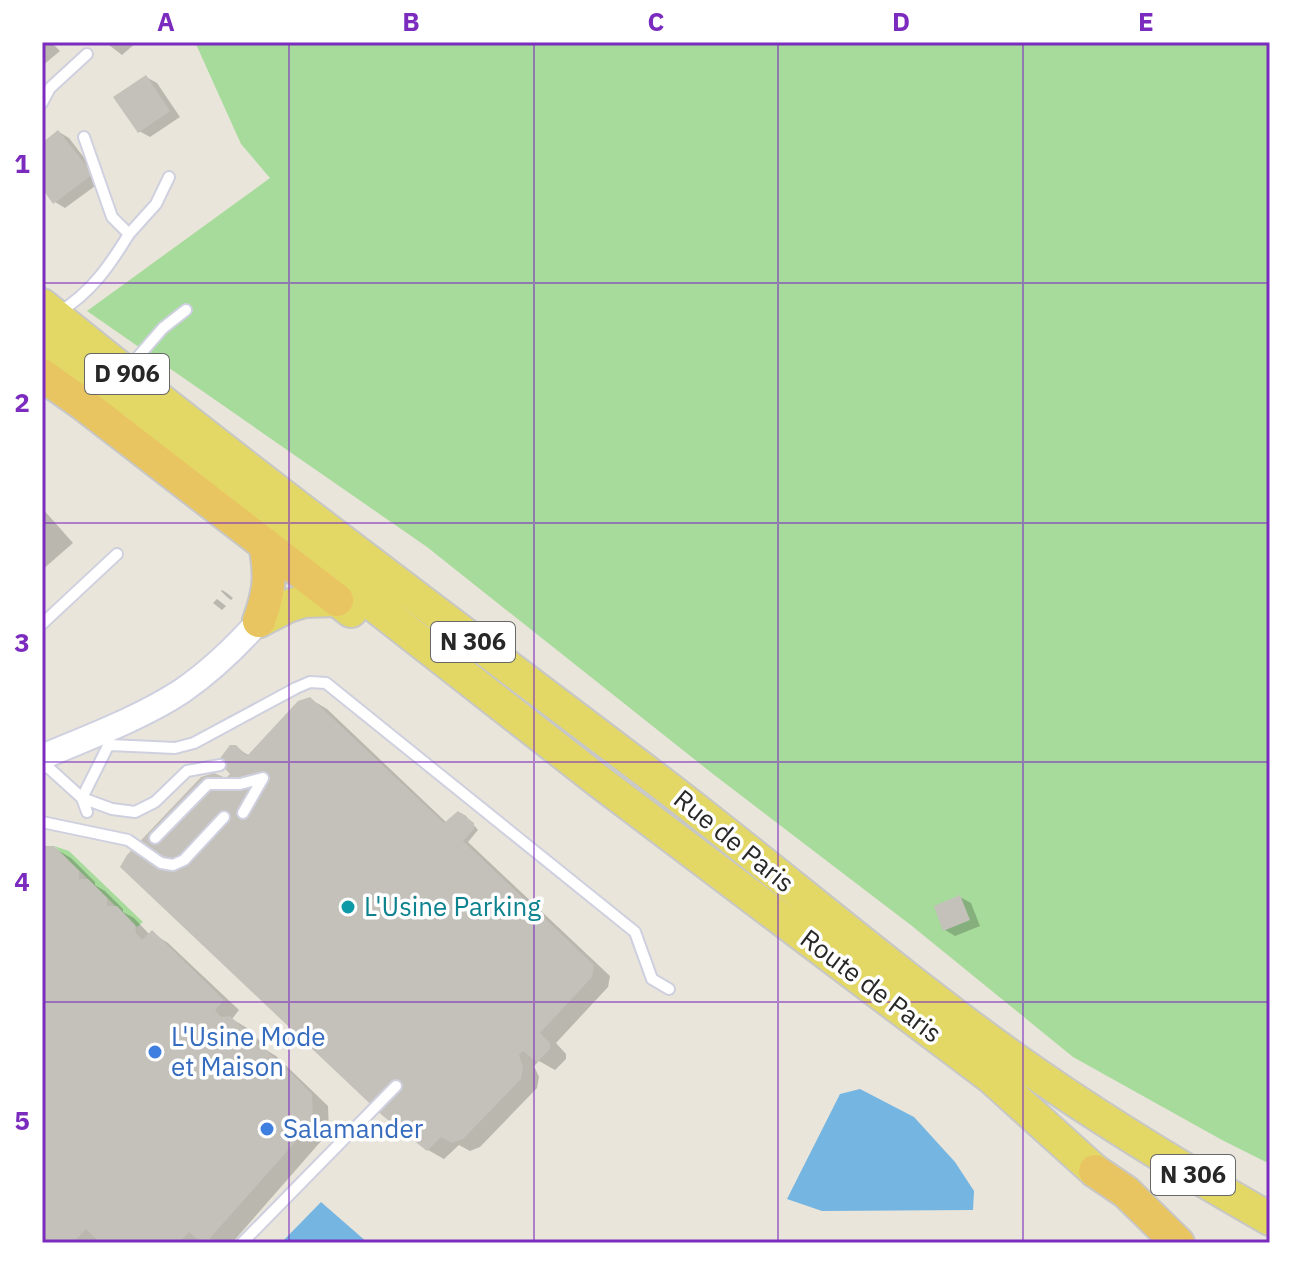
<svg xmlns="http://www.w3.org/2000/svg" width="1312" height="1285" font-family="'IBM Plex Sans',sans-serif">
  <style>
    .green { fill: #a7db9b }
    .water { fill: #75b5e2 }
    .shadow { fill: #0003 }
    .building { fill: #c4c1ba }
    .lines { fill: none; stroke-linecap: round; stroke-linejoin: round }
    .service-casing { stroke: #cfd0df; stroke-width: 14 }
    .tertiary-casing { stroke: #cfd0df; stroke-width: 28 }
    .primary-casing { stroke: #c7c7c7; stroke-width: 36 }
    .trunk-casing { stroke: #c7c7c7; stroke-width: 36 }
    .service { stroke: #fff; stroke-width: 10 }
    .tertiary { stroke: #fff; stroke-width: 24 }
    .primary { stroke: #e3d865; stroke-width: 32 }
    .trunk { stroke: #e9c562; stroke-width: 32 }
    .grid { fill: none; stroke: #7b2cbf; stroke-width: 2; stroke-opacity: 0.55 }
    .culture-dot { fill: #0f9aa8; stroke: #fff; stroke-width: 3 }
    .shop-dot { fill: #3f7fe0; stroke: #fff; stroke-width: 3 }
    .labels { text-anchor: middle; stroke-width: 7; stroke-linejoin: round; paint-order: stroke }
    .shield { fill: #fff; stroke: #686868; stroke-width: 2 }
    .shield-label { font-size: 24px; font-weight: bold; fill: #272727 }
    .street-label { font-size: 26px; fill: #272727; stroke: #fff }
    .culture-label { font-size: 26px; fill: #0d838f; stroke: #fff; text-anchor: start }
    .shop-label { font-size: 26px; fill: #366cbe; stroke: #fff; text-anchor: start }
    .neatline { fill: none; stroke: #7b2cbf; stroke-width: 3 }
    .grid-label { font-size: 26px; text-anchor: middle; font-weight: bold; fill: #7b2cbf }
  </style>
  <rect width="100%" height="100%" fill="#e9e5da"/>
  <path class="green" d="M 195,42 L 1270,42 L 1270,1164 L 1222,1140 L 1073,1057 L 912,926 L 713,774 L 427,547 L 87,311 L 270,178 L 241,144 Z
    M 54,846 L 69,851 L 143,922 L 137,927 Z"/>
  <path class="water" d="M 860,1089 L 914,1117 L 955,1162 L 974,1191 L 973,1210 L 822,1211 L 787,1199 L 840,1094 Z
    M 321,1202 L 368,1243 L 281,1243 Z"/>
  <path class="shadow" d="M 42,42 L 51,42 L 60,51 L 42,66 Z
    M 105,42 L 137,42 L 122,55 Z
    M 146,77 L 157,83 L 180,117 L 150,137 L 139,131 Z
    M 59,132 L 69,138 L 102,181 L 65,208 L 55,202 L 42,185 L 42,146 Z
    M 42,508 L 73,543 L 42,570 Z
    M 222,590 L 227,593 L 233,598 L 231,600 L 227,597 L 221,591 Z
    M 217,599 L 226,606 L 222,610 L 213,603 Z
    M 310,699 L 327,709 L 447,823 L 461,813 L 466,816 L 478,830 L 468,842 L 610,976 L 608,987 L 556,1043 L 566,1054 L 566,1059 L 555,1070 L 539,1061 L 534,1066 L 539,1077 L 537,1088 L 480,1147 L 470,1151 L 459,1145 L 444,1159 L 428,1150 L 226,781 L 232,774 L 235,747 L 250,756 Z
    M 42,848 L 54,848 L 71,858 L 95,882 L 95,885 L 105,891 L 123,909 L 123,912 L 134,918 L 150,935 L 152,933 L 168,943 L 239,1010 L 232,1019 L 247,1028 L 265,1046 L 266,1050 L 276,1056 L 328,1106 L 329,1132 L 232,1243 L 103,1243 L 100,1241 L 98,1243 L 42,1243 Z
    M 960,897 L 971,903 L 980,926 L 955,936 L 945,930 Z"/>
  <path class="building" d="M 146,75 L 170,111 L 138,133 L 113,97 Z
    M 58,130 L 93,174 L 53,204 L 42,188 L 42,143 Z
    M 310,697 L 444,823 L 458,811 L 474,823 L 474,829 L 463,841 L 594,965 L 592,977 L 540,1033 L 550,1043 L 550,1049 L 537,1062 L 523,1051 L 519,1055 L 523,1067 L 521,1079 L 463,1139 L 452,1143 L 441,1137 L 427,1151 L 383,1116 L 120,867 L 127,855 L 201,777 L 214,773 L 226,778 L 230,774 L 218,761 L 230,745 L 236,745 L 247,756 L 298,701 Z
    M 42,846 L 54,846 L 79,871 L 79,879 L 88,879 L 107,898 L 107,906 L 117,906 L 135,925 L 136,933 L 142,940 L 152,930 L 224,1000 L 215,1010 L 221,1017 L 230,1016 L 249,1034 L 250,1043 L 259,1044 L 278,1061 L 279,1071 L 288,1070 L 312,1094 L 313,1122 L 210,1238 L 211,1239 L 208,1243 L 194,1243 L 197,1239 L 189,1232 L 179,1243 L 100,1243 L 86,1229 L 73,1243 L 42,1243 Z
    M 960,895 L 970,920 L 943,931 L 934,906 Z"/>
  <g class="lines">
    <defs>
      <path id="service" d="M 42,103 L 50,88 L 87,54
        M 129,234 L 156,204 L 169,177
        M 59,312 C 91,293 110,265 129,234 L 112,217 L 84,137
        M 129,367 L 163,328 L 186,310
        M 42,624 L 117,554
        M 110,745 L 175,748 L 194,743 L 296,688 L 310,682 L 326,683 L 635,932 L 652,979 L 669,989
        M 42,765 L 50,769 L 82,798 L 112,809 L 135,812 L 155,802 L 187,771 L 220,765
        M 87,812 L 82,798 L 110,742
        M 243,813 L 263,778
        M 42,822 L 128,840 L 161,863 L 173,865 L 184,860 L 224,817
        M 155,838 L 208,784 L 240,784 L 263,778
        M 242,1243 L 396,1086"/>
      <path id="tertiary" d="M 42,757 C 87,738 141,718 182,691 C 211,671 236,647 259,621"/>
      <path id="primary" d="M 42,305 C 245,471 455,626 664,785 C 780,874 891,970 1009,1055 C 1093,1115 1180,1168 1270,1219
        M 42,340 L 228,491 L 600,782 L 992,1078 L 1095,1171
        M 259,621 L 288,606 L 304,601 L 337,600 L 351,611"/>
      <path id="trunk" d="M 42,375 L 83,404 L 337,600
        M 259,621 C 270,590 271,576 265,544
        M 1095,1171 L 1126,1192 L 1178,1243"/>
    </defs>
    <use href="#service" class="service-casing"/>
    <use href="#tertiary" class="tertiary-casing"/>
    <use href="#primary" class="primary-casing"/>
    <use href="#trunk" class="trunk-casing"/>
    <use href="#service" class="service"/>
    <use href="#tertiary" class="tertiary"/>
    <use href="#primary" class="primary"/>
    <use href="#trunk" class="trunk"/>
  </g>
  <path class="grid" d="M 289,42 L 289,1243M 534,42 L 534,1243M 778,42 L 778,1243M 1023,42 L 1023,1243M 42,283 L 1270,283M 42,523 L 1270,523M 42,762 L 1270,762M 42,1002 L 1270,1002"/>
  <circle class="culture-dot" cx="348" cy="907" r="8"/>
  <g class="shop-dot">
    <circle cx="155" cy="1052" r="8"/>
    <circle cx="267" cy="1129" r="8"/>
  </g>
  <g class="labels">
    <g class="shield">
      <rect x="85" y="354" width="84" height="40" rx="6"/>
      <rect x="431" y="622" width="84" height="40" rx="6"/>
      <rect x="1151" y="1155" width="84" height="40" rx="6"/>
    </g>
    <g class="shield-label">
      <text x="127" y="382">D 906</text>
      <text x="473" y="650">N 306</text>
      <text x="1193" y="1183">N 306</text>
    </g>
    <g class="street-label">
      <text transform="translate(734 841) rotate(39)" y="9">Rue de Paris</text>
      <text transform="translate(871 986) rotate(37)" y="9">Route de Paris</text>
    </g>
    <g class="culture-label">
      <text x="364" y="916">L'Usine Parking</text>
    </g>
    <g class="shop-label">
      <text x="171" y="1046">L'Usine Mode<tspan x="171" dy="30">et Maison</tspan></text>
      <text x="283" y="1138">Salamander</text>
    </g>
  </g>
  <rect width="1312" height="1285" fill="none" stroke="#ffffff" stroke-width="88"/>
  <rect x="44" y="44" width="1224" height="1197" class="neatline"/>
  <g class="grid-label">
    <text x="166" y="31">A</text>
    <text x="411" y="31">B</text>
    <text x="656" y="31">C</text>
    <text x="901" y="31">D</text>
    <text x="1146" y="31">E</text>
    <text x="22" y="173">1</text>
    <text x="22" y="412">2</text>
    <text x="22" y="652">3</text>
    <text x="22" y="891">4</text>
    <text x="22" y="1130">5</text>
  </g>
</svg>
